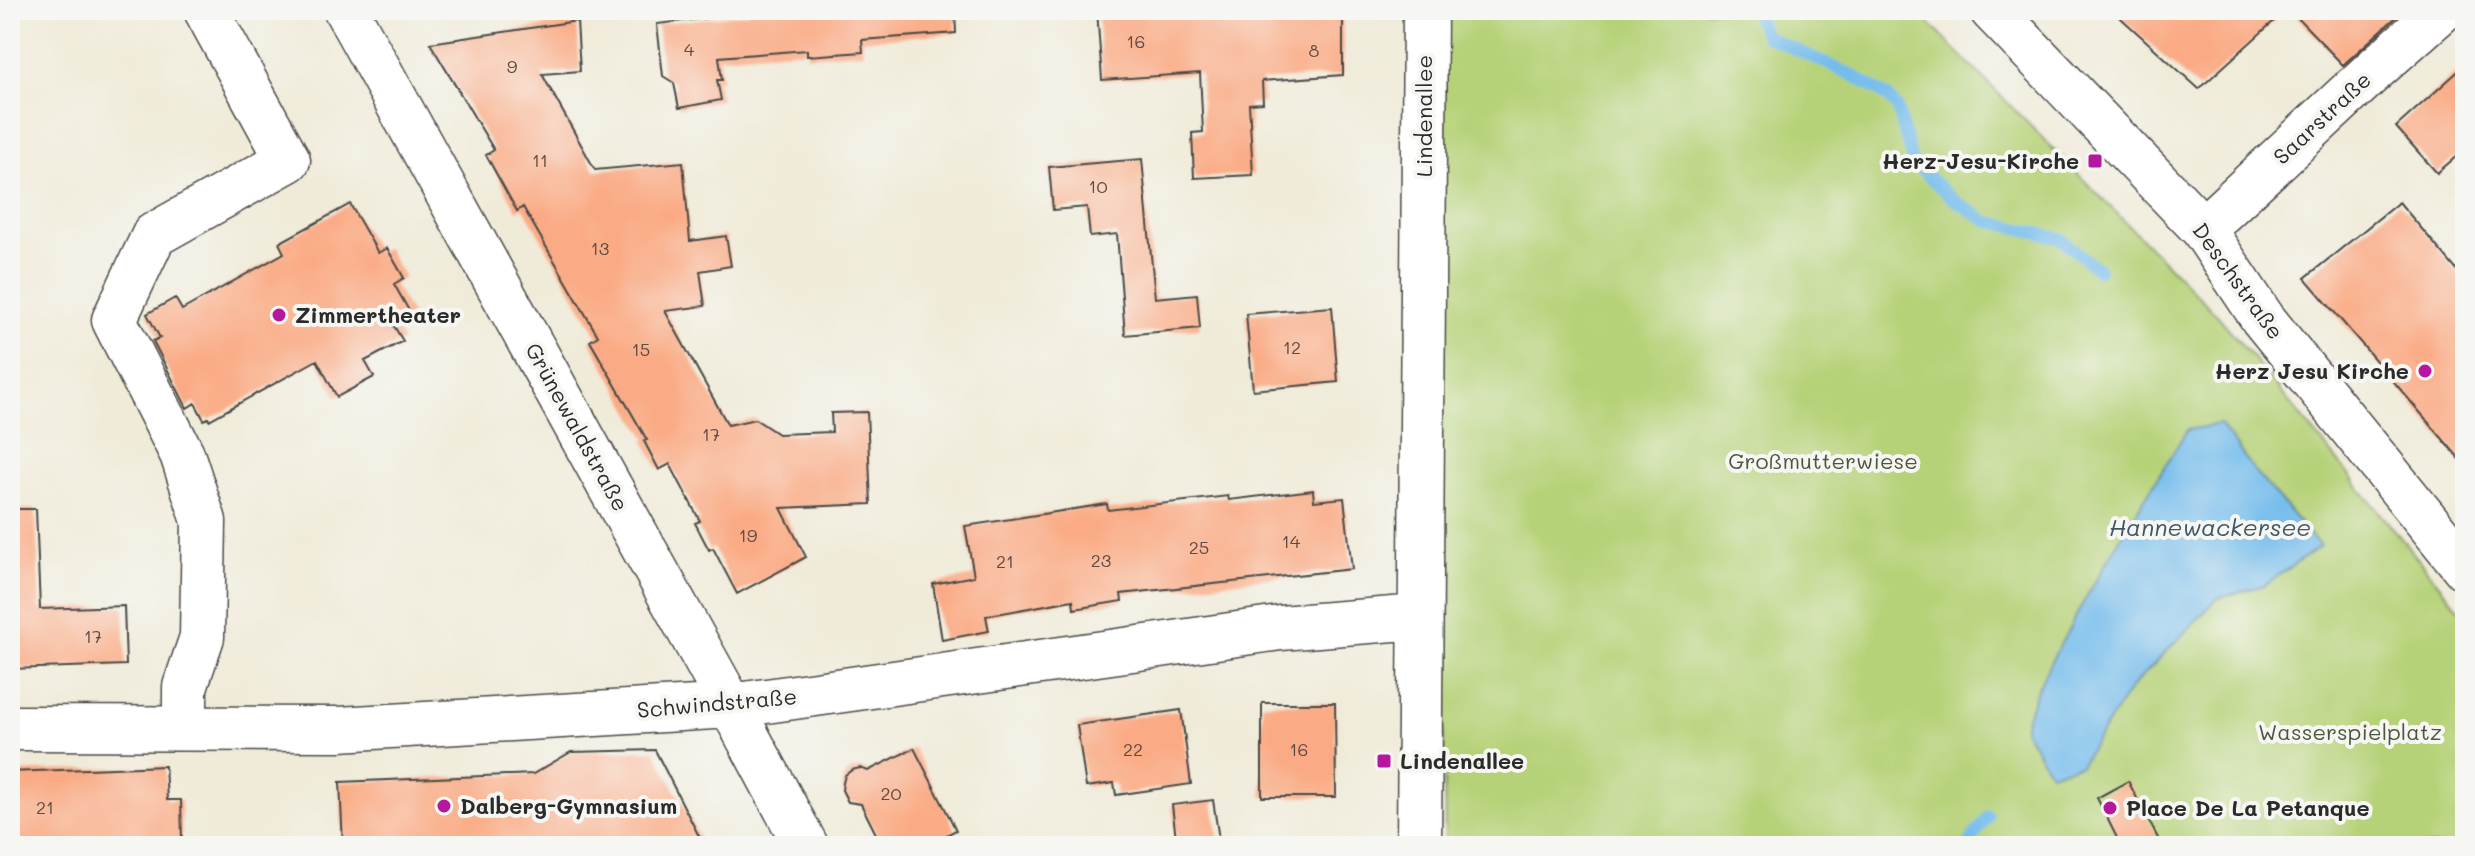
<svg xmlns="http://www.w3.org/2000/svg" width="2475" height="856" font-family="Mali,sans-serif">
  <style>
    .green { fill: #b6d278; stroke: #707e52; stroke-width: 2 }
    .water { fill: #73bcec; stroke: #4f748c; stroke-width: 2 }
    .lines { fill: none; stroke-linecap: round; stroke-linejoin: round }
    .stream { stroke: #73bcec; stroke-width: 12 }
    .building { fill: #faab85 }
    .minor-casing { stroke: #494845; stroke-width: 47 }
    .minor { stroke: #fff; stroke-width: 44 }
    .poi-dot { fill: #b5179e; stroke: #f6f6f2; stroke-width: 3 }
    .labels { text-anchor: middle; stroke-width: 8; stroke-linejoin: round; paint-order: stroke }
    .number-label { font-size: 18px; fill: #5f4b42 }
    .street-label { font-size: 22px; fill: #2b2b2b; stroke: #f6f6f2 }
    .poi-label { font-size: 22px; font-weight: bold; fill: #2b2b2b; stroke: #f6f6f2; text-anchor: start }
    .park-label { font-size: 22px; fill: #4e553e; stroke: #f6f6f2 }
    .water-label { font-size: 24px; font-style: italic; fill: #415665; stroke: #f6f6f2 }
  </style>
  <rect width="100%" height="100%" fill="#f6f6f2"/>
  <filter id="ink" filterUnits="userSpaceOnUse"><feTurbulence type="fractalNoise" baseFrequency=".0125" numOctaves="2"/><feDisplacementMap in="SourceGraphic" scale="16" xChannelSelector="R" yChannelSelector="G"/><feConvolveMatrix kernelMatrix="1 2 1 2 8 2 1 2 1" color-interpolation-filters="sRGB"/></filter>
  <filter id="wash" filterUnits="userSpaceOnUse"><feTurbulence type="fractalNoise" baseFrequency=".006" numOctaves="4" result="noise"/><feDisplacementMap in="SourceGraphic" scale="32" xChannelSelector="R" yChannelSelector="G"/><feGaussianBlur stdDeviation="1.8" result="paint"/><feColorMatrix in="noise" values="0 0 0 0 0 0 0 0 0 0 0 0 0 0 0 0 0 1.4 0 .05"/><feComposite in="paint" operator="in"/></filter>
  <g filter="url(#wash)">
    <rect width="100%" height="100%" fill="#f0ebd9"/>
    <path class="green" d="M 1434,10 L 1916,10 L 2219,317 L 2465,616 L 2465,846 L 1445,846 Z"/>
    <path class="water" d="M 2220,424 L 2256,473 L 2320,546 L 2265,585 L 2218,598 L 2131,688 L 2080,765 L 2050,773 L 2024,729 C 2032,692 2052,660 2070,627 C 2106,559 2147,495 2187,430 Z"/>
    <g class="lines">
      <path class="stream" d="M 1753,10 L 1766,36 L 1852,75 L 1887,96 L 1897,107 L 1912,161 L 1954,200 L 1987,221 L 2060,238 L 2099,270
        M 1967,846 L 1988,816"/>
    </g>
    <g id="blocks">
      <path class="building" d="M 749,10 L 955,10 L 956,33 L 862,40 L 863,52 L 807,56 L 807,50 L 719,57 L 722,80 L 717,80 L 721,100 L 679,108 L 674,83 L 663,76 L 657,24 L 749,13 Z
        M 1097,10 L 1343,10 L 1343,75 L 1262,81 L 1263,103 L 1249,104 L 1253,175 L 1194,178 L 1192,133 L 1203,132 L 1200,73 L 1102,80 Z
        M 2112,10 L 2286,10 L 2199,89 Z
        M 2290,10 L 2404,10 L 2343,65 Z
        M 577,21 L 580,71 L 542,74 L 595,170 L 683,162 L 690,241 L 726,236 L 731,266 L 700,271 L 705,306 L 665,311 L 728,425 L 755,419 L 778,434 L 832,432 L 831,413 L 867,412 L 871,504 L 781,508 L 806,557 L 737,594 L 713,548 L 709,550 L 695,523 L 700,521 L 670,464 L 659,470 L 644,441 L 647,440 L 590,341 L 598,336 L 523,207 L 517,211 L 486,155 L 494,150 L 430,43 Z
        M 2465,65 L 2465,149 L 2437,173 L 2396,127 Z
        M 1142,159 L 1155,298 L 1197,294 L 1200,328 L 1125,335 L 1117,234 L 1090,237 L 1087,207 L 1053,210 L 1049,167 Z
        M 2399,202 L 2465,280 L 2465,465 L 2305,278 Z
        M 350,204 L 378,253 L 387,248 L 404,278 L 394,284 L 412,316 L 394,326 L 403,341 L 365,361 L 374,377 L 337,397 L 317,360 L 209,420 L 208,418 L 204,420 L 195,403 L 187,408 L 153,341 L 160,338 L 147,314 L 175,298 L 182,310 L 284,253 L 279,243 Z
        M 1332,307 L 1338,382 L 1253,390 L 1246,314 Z
        M 1313,490 L 1314,501 L 1344,498 L 1352,569 L 1121,594 L 1122,601 L 1074,609 L 1073,600 L 986,616 L 989,631 L 942,640 L 933,584 L 974,576 L 965,526 L 1107,504 L 1108,510 L 1228,496 L 1229,500 Z
        M 10,509 L 36,509 L 40,609 L 124,606 L 126,665 L 10,669 Z
        M 1262,703 L 1335,703 L 1336,797 L 1262,797 Z
        M 1181,710 L 1191,784 L 1116,795 L 1114,783 L 1086,787 L 1077,725 Z
        M 914,748 L 956,830 L 926,846 L 882,846 L 861,804 L 848,802 L 842,790 L 843,783 L 845,775 L 852,770 L 860,768 L 868,771 Z
        M 655,750 L 704,846 L 343,846 L 340,782 L 533,774 L 571,752 Z
        M 165,766 L 167,800 L 181,800 L 182,840 L 10,846 L 10,772 Z
        M 2128,781 L 2162,846 L 2121,846 L 2097,798 Z
        M 1213,800 L 1220,846 L 1177,846 L 1172,805 Z"/>
    </g>
  </g>
  <g filter="url(#ink)">
    <use href="#blocks" fill-opacity="0" stroke="#494845" stroke-width="2"/>
    <g class="lines">
      <defs>
        <path id="minor" d="M 346,10 L 731,706 L 806,846
          M 1992,10 L 2203,229 L 2263,319 L 2465,568
          M 2203,229 L 2375,69 L 2442,10
          M 10,728 L 339,729 L 731,706 L 1280,628 L 1419,617
          M 185,728 L 185,687 L 202,637 L 204,521 L 182,454 L 114,320 L 154,235 L 288,160 L 206,10
          M 1419,846 L 1425,10"/>
      </defs>
      <use href="#minor" class="minor-casing"/>
      <use href="#minor" class="minor"/>
    </g>
  </g>
  <g class="poi-dot">
    <rect x="2087" y="153" width="16" height="16" rx="4"/>
    <circle cx="279" cy="315" r="8"/>
    <circle cx="2425" cy="371" r="8"/>
    <rect x="1376" y="753" width="16" height="16" rx="4"/>
    <circle cx="444" cy="806" r="8"/>
    <circle cx="2110" cy="808" r="8"/>
  </g>
  <g class="labels">
    <g class="number-label">
      <text x="1136" y="48">16</text>
      <text x="689" y="56">4</text>
      <text x="1314" y="57">8</text>
      <text x="512" y="73">9</text>
      <text x="540" y="167">11</text>
      <text x="1098" y="193">10</text>
      <text x="600" y="255">13</text>
      <text x="1292" y="354">12</text>
      <text x="641" y="356">15</text>
      <text x="711" y="441">17</text>
      <text x="748" y="542">19</text>
      <text x="1291" y="548">14</text>
      <text x="1199" y="554">25</text>
      <text x="1101" y="567">23</text>
      <text x="1005" y="568">21</text>
      <text x="93" y="643">17</text>
      <text x="1133" y="756">22</text>
      <text x="1299" y="756">16</text>
      <text x="891" y="800">20</text>
      <text x="45" y="814">21</text>
    </g>
    <g class="street-label">
      <text transform="translate(1424 116) rotate(-90)" y="8">Lindenallee</text>
      <text transform="translate(2322 118) rotate(-43)" y="8">Saarstraße</text>
      <text transform="translate(2238 281) rotate(54)" y="8">Deschstraße</text>
      <text transform="translate(577 427) rotate(61)" y="8">Grünewaldstraße</text>
      <text transform="translate(717 703) rotate(-5)" y="8">Schwindstraße</text>
    </g>
    <g class="poi-label">
      <text x="2079" y="169" text-anchor="end">Herz-Jesu-Kirche</text>
      <text x="295" y="323">Zimmertheater</text>
      <text x="2409" y="379" text-anchor="end">Herz Jesu Kirche</text>
      <text x="1400" y="769">Lindenallee</text>
      <text x="460" y="814">Dalberg-Gymnasium</text>
      <text x="2126" y="816">Place De La Petanque</text>
    </g>
    <g class="park-label">
      <text x="1823" y="469">Großmutterwiese</text>
      <text x="2350" y="740">Wasserspielplatz</text>
    </g>
    <g class="water-label">
      <text x="2210" y="536">Hannewackersee</text>
    </g>
  </g>
  <rect width="2475" height="856" fill="none" stroke="#f6f6f2" stroke-width="40"/>
</svg>
